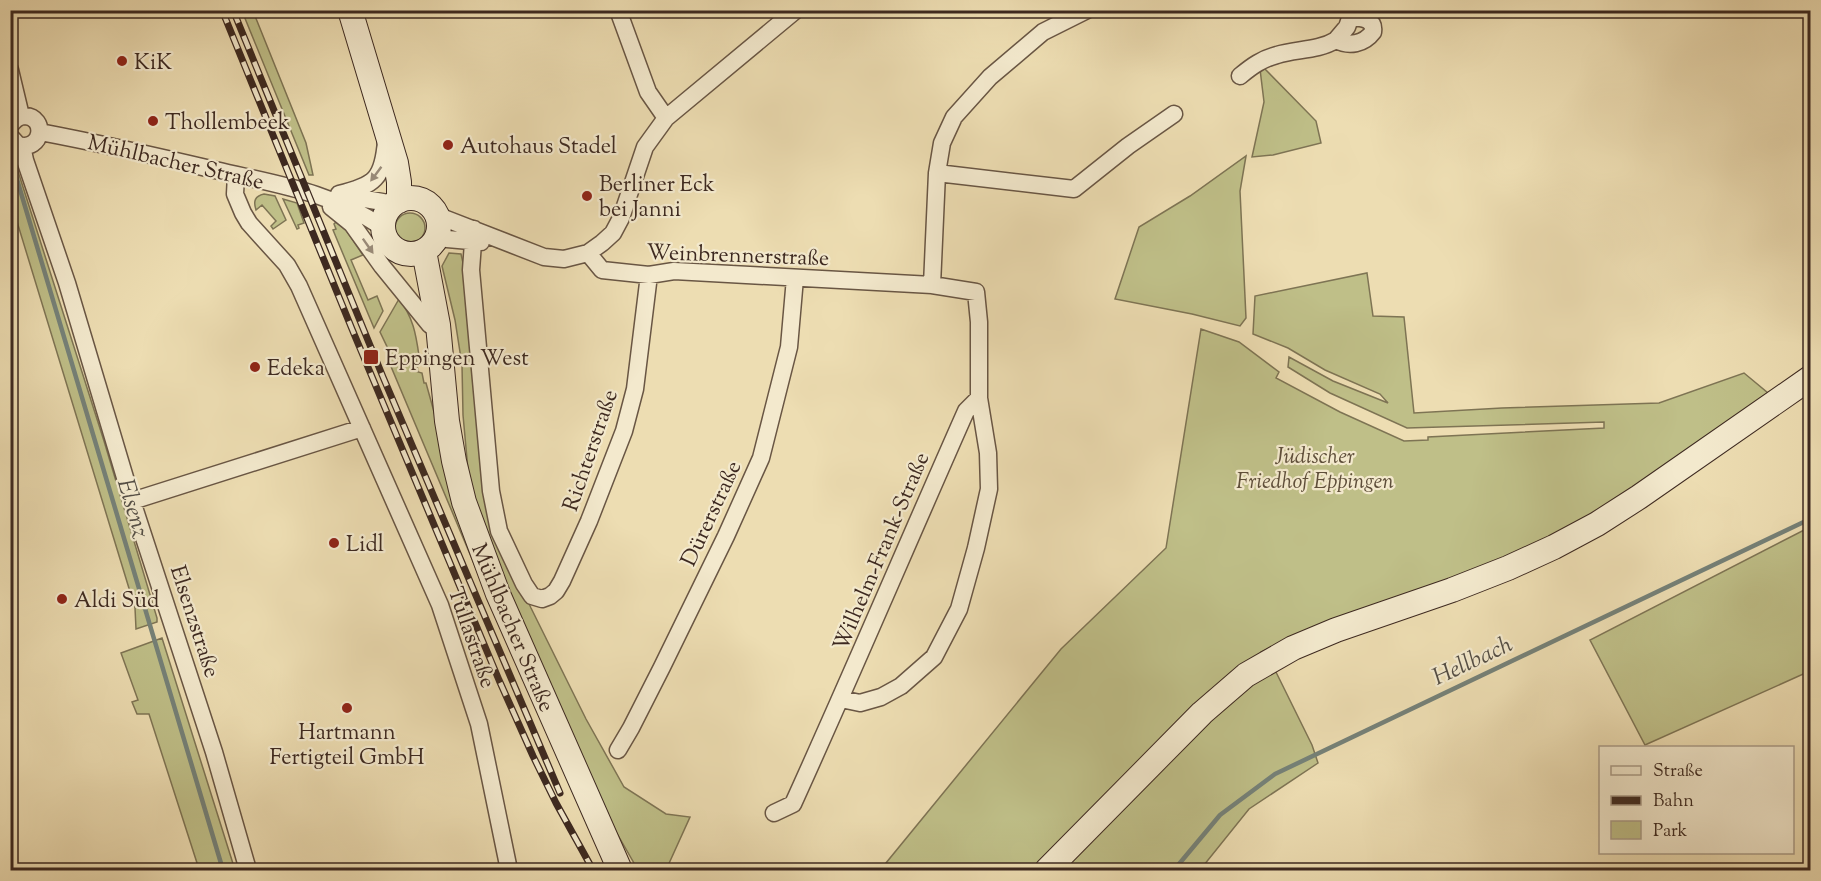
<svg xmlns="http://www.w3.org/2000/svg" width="1821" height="881" font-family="'Sorts Mill Goudy',serif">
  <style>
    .green { fill: #bfbf88; stroke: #7e7454; stroke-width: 1.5 }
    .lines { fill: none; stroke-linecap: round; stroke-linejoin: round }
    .stream { stroke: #758178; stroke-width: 4.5 }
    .street-casing { stroke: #695644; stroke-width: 19 }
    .secondary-casing { stroke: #3d2920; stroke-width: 26 }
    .street { stroke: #f3e9cd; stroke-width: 16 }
    .secondary { stroke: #f3e9cd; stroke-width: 24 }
    .rail-casing { stroke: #3d2920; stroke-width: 7 }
    .rail { stroke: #f3e9cd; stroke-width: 4.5; stroke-dasharray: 14; stroke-linecap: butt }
    .oneway { fill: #988976 }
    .poi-dot { fill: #8f2418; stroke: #f3e9cd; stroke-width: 2 }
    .labels { text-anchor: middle; stroke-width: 4.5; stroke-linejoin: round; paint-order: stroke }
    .poi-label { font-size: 22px; fill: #3d2920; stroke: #f3e9cd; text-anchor: start }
    .street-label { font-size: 22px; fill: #3d2920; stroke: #f3e9cd }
    .park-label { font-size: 22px; font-style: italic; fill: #5e4e3a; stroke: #f3e9cd }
    .water-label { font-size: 24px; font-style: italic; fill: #544e45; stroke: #f3e9cd }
  </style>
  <rect width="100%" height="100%" fill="#edddb2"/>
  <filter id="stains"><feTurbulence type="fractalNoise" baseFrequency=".00333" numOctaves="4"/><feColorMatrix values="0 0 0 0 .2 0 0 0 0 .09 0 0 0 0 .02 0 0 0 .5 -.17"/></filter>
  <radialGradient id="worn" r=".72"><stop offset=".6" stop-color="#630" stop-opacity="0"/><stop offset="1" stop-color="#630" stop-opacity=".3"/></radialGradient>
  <path class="green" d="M 242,11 L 253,11 L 306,143 L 313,175 L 309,175 Z
    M 1264,68 L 1316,121 L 1321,143 L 1273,155 L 1252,157 L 1264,102 L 1260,69 Z
    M 1246,156 L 1240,191 L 1246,318 L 1240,326 L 1192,314 L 1115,299 L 1139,227 L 1190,196 Z
    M 10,163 L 16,165 L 104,441 L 157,618 L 157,622 L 136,629 L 135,608 L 11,202 Z
    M 264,194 L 275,196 L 286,220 L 273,229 L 271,226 L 276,221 L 262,205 L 256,210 C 253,201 255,196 264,194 Z
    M 283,199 L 297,203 L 304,223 L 298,225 L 299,228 L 297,229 Z
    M395 228a15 15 0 1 1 30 0a15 15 0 1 1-30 0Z
    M 336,222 L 346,230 L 363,255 L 351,260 L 368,300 L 377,296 L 383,311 L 374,328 L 333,230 L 336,229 L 334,224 Z
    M 449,253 L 461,254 L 464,267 L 494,528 L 531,608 L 586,719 L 624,787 L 666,814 L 690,817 L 666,870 L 638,870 L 615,830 L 549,689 L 470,492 L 463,415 L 462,365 L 455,320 L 442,266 Z
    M 1367,273 L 1373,316 L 1404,317 L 1414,413 L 1502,408 L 1659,403 L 1744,373 L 1768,393 C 1692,447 1617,505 1532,547 C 1464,580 1390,600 1319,626 C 1299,634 1280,643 1261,652 L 1267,670 L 1273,666 L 1312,745 L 1318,763 L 1249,809 L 1200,870 L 895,870 L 886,863 L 1061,649 L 1166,548 L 1201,329 L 1239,342 L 1279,372 L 1276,378 L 1340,412 L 1404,441 L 1428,440 L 1428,437 L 1604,428 L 1604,422 L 1407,428 L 1330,393 L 1288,367 L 1289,357 L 1333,381 L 1388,403 L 1380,394 L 1325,370 L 1288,348 L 1253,334 L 1255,296 Z
    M 399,299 C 413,317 416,334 419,356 L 416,357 L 418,372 L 422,373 L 424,383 L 426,383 L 480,578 L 387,357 L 391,355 L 380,332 Z
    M 1810,527 L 1810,671 L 1645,745 L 1590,640 Z
    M 162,638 L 235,870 L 209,870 L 206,864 L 198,866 L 149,714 L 137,714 L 132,702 L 138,700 L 121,653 Z"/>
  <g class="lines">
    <path class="stream" d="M 10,156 L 223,870
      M 1174,870 L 1220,815 L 1275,774 L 1810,519"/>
    <defs>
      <path id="street" d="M 618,10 L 648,92 L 666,118
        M 1352,17 C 1362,18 1375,19 1373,32 C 1364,44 1349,47 1336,40 L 1347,27 L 1353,10
        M 10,70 L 21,116
        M 1240,76 C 1252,66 1262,59 1277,55 C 1296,49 1318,51 1336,40
        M 10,126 C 14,120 18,116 25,116 C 47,117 43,152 18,145 L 10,136
        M 40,132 C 98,143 156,156 215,170 C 274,184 330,191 382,227
        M 22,146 L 25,160 L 67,283 L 132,501 L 214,752 L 248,870
        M 937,173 L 1074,189 L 1128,146 L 1174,114
        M 236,175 L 235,194 L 243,213 L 249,223 L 287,265 L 299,286 L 440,605 L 479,724 L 509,870
        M 339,194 C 375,185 383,179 386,141
        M 342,195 L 394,204
        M 331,207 L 352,224 L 382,266 L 430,325
        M 436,215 L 544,257 L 564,259 L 588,253 L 602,243 L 613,233 L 621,218 L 645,147 L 666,118 L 796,10
        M 474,229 L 471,270 L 491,491 L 499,531 L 524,584 L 532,596 L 542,599 L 550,596 L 556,591 L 562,581 L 589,521 L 624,431 L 635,389 L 649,275
        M 436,238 L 481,242
        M 588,253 L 602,270 L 649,275 L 674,271 L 932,285 L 976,292 L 979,322 L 979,398 L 966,411 C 908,542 852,674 793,804 L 774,813
        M 932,285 L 937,173 L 942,143 L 954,117 L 990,77 L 1043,32 L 1087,10
        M 132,501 L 362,428
        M 841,699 L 860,703 L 881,697 L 901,686 L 934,657 L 959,609 L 976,548 L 989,489 L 988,453 L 979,398
        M 618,750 L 631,728 L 662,667 L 726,536 L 761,458 L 789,347 L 795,278"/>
      <path id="secondary" d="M 350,10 L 396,163 L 399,182 L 399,201
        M383 226a28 28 0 1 1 56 0a28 28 0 1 1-56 0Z
        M 424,251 L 438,325 L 447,421 L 454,461 L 464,502 L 498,594 L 620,870
        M 1047,870 L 1202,713 L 1246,675 L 1293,648 L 1336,630 L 1452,590 L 1508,568 L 1554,547 L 1597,524 L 1639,497 L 1810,378"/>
    </defs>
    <use href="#street" class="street-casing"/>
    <use href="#secondary" class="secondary-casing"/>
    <use href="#street" class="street"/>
    <use href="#secondary" class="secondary"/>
    <defs>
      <path id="rail" d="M 222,10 L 352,329 L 499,680 L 533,756 L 556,803 L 593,870
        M 233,10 L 383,377 L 560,793"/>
    </defs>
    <use href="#rail" class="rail-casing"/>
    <use href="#rail" class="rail"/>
  </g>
  <defs><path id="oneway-solid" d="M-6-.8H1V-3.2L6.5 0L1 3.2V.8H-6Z" transform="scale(1.5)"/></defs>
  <g class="oneway">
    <use href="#oneway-solid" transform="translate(376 174) rotate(127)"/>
    <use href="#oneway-solid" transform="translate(368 246) rotate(55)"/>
  </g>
  <g class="poi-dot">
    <circle cx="122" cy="61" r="6"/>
    <circle cx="153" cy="121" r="6"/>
    <circle cx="448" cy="145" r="6"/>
    <circle cx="587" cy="196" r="6"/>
    <rect x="363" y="349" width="16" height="16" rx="3"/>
    <circle cx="255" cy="367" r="6"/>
    <circle cx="334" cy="543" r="6"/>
    <circle cx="62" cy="599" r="6"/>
    <circle cx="347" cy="708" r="6"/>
  </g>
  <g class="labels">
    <g class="poi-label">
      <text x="134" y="69">KiK</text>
      <text x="165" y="129">Thollembeek</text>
      <text x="460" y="153">Autohaus Stadel</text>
      <text x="599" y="191">Berliner Eck<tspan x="599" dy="25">bei Janni</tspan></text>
      <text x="385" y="365">Eppingen West</text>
      <text x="267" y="375">Edeka</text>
      <text x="346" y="551">Lidl</text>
      <text x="74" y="607">Aldi Süd</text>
      <text x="347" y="739" text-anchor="middle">Hartmann<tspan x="347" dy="25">Fertigteil GmbH</tspan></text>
    </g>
    <g class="street-label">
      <text transform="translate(176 161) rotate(13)" y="8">Mühlbacher Straße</text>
      <text transform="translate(738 254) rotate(2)" y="8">Weinbrennerstraße</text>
      <text transform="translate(589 450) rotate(-71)" y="8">Richterstraße</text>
      <text transform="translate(710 513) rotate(-65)" y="8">Dürerstraße</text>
      <text transform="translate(880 551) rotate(-67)" y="8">Wilhelm-Frank-Straße</text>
      <text transform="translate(196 621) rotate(72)" y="8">Elsenzstraße</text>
      <text transform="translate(514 627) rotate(67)" y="8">Mühlbacher Straße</text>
      <text transform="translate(473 637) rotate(71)" y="8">Tullastraße</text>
    </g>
    <g class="park-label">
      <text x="1315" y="463">Jüdischer<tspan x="1315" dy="25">Friedhof Eppingen</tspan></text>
    </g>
    <g class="water-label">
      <text transform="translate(134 508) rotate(73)" y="8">Elsenz</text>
      <text transform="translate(1472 660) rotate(-25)" y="8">Hellbach</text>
    </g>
  </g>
  <rect width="1821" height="881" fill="none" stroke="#edddb2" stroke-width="36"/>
  <rect x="12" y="12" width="1797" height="857" fill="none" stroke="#3d2920" stroke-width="3"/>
  <rect x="18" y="18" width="1785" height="845" fill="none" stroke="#3d2920" stroke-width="1.5"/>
  <rect x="1599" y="746" width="195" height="108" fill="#f3e9cd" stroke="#aa9c88" stroke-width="1.5"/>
  <rect x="1611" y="766" width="30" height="9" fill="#f3e9cd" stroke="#aa9c88" stroke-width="1.5"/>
  <text x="1653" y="776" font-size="18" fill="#3d2920">Straße</text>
  <rect x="1611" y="796" width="30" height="9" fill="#3d2920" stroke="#aa9c88" stroke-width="1.5"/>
  <text x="1653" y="806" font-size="18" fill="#3d2920">Bahn</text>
  <rect x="1611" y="821" width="30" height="18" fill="#bfbf88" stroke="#aa9c88" stroke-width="1.5"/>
  <text x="1653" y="836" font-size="18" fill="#3d2920">Park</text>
  <rect width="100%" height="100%" filter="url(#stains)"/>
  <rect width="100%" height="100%" fill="url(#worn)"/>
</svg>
